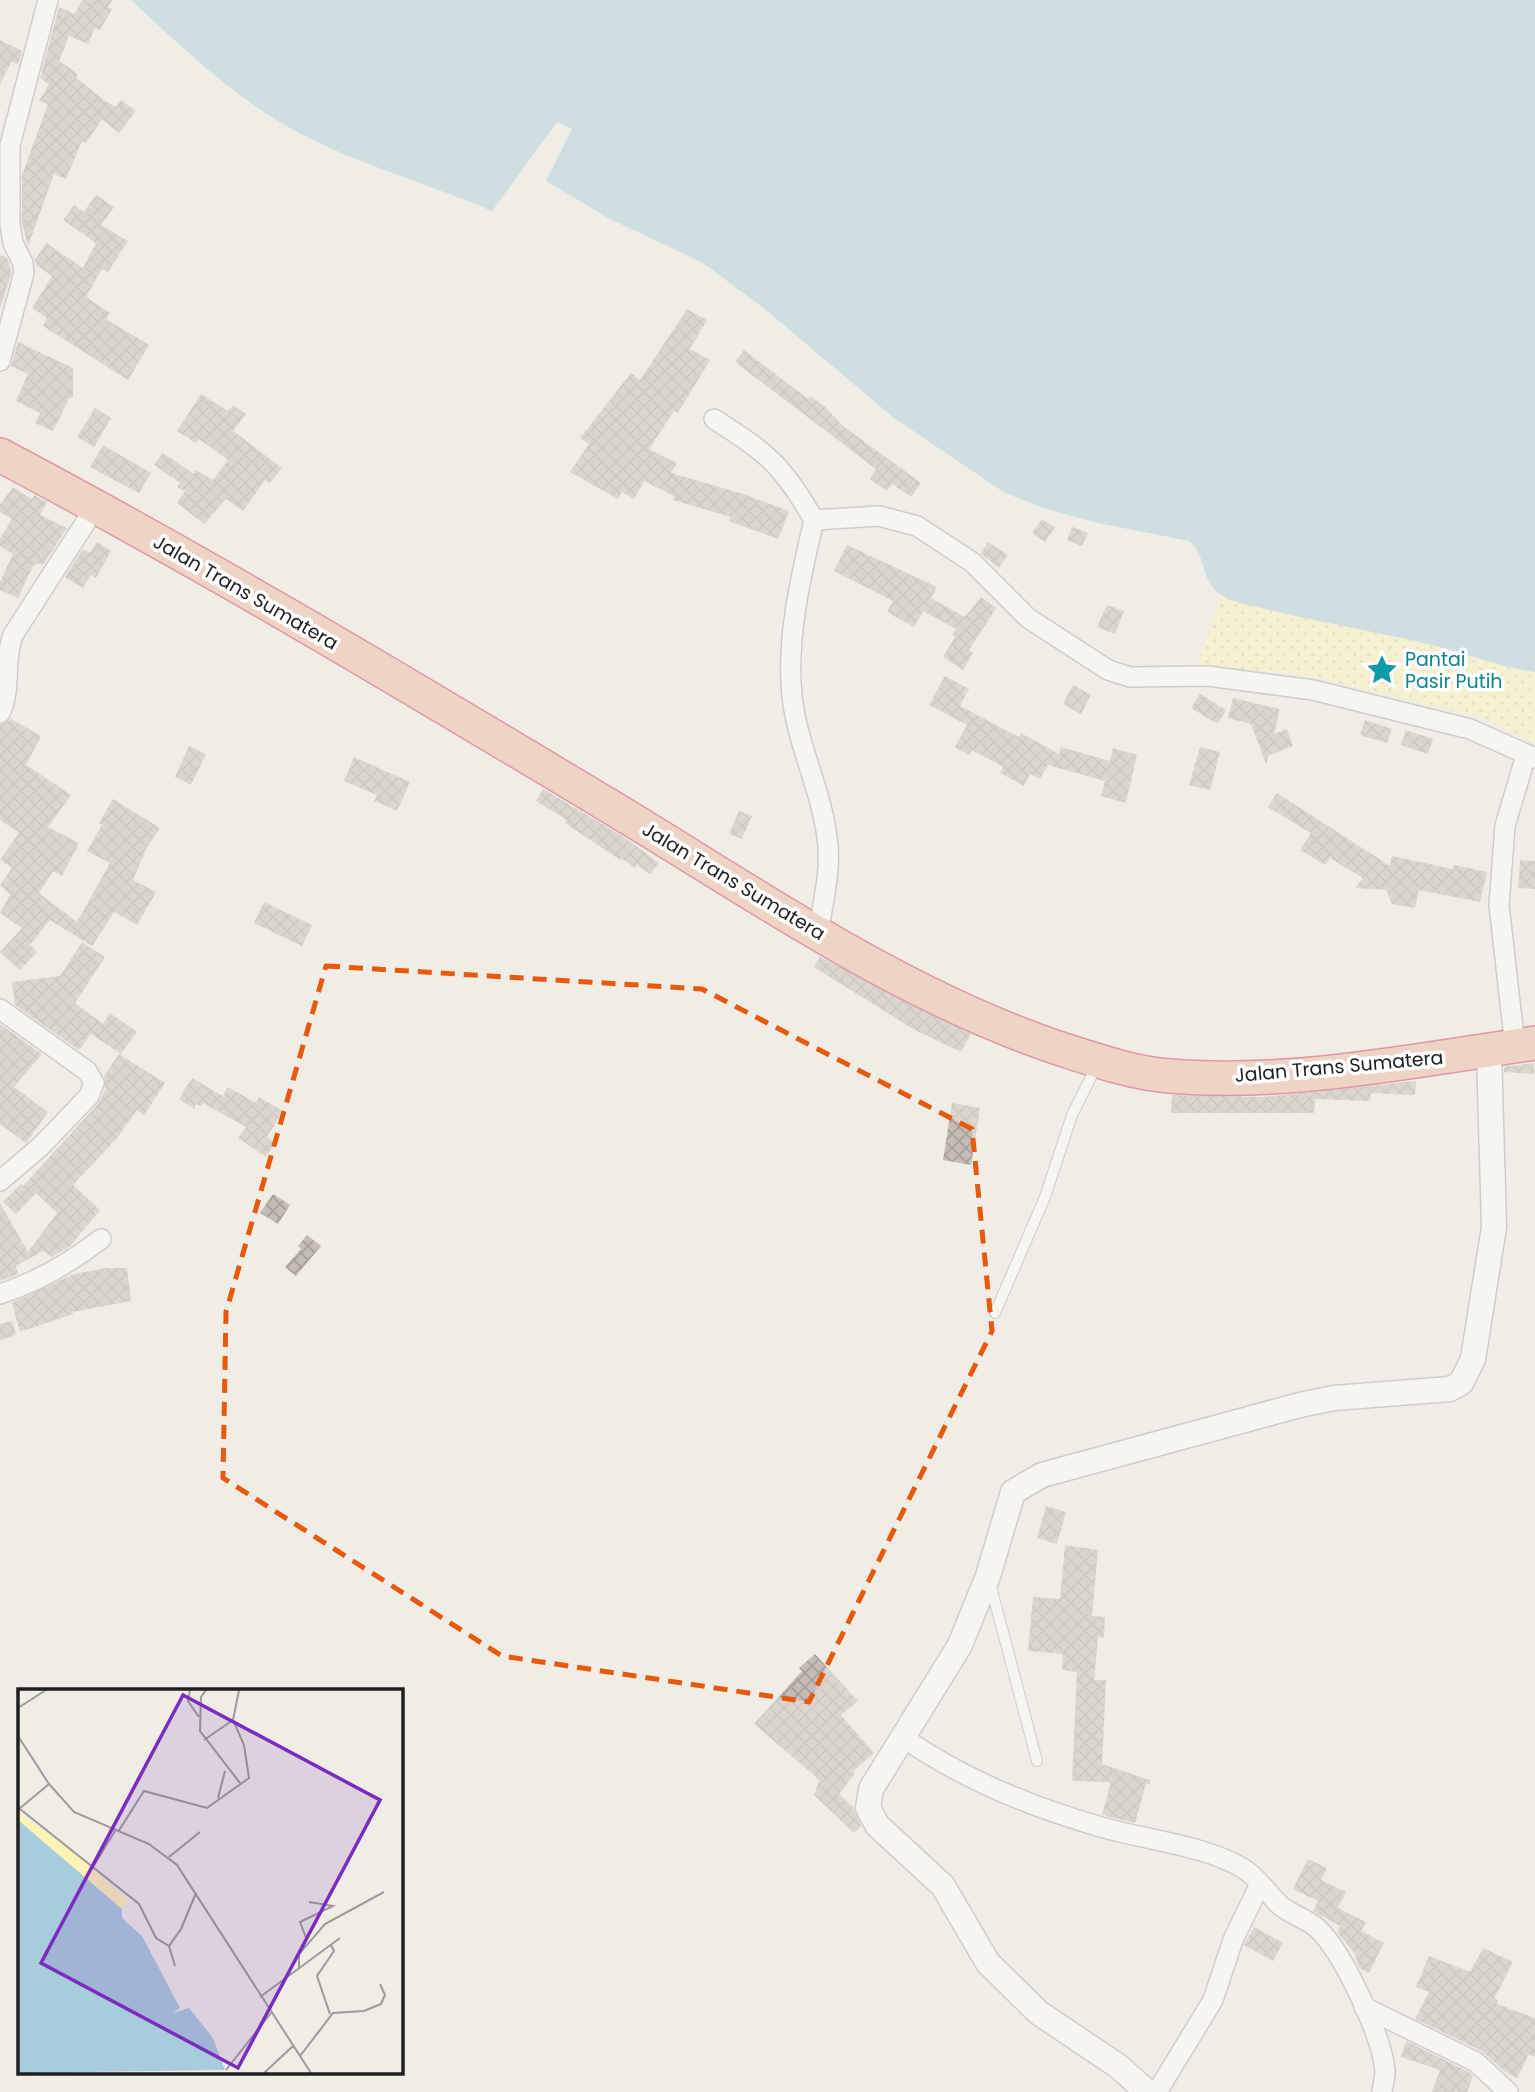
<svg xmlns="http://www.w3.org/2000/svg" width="1535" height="2092" font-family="Poppins,sans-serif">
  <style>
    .sand { fill: url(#sand-dots) }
    .water { fill: #a8ccdb }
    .building { fill: url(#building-cross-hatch) }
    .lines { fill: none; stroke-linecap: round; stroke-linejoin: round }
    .service-casing { stroke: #a6a6a6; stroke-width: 12 }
    .minor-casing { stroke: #a6a6a6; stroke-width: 22 }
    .tertiary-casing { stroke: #a6a6a6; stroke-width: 27 }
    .trunk-casing { stroke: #d42c59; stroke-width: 36 }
    .service { stroke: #fff; stroke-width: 10 }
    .minor { stroke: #fff; stroke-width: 19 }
    .tertiary { stroke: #fff; stroke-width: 24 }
    .trunk { stroke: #eeb59e; stroke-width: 33 }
    .marked { fill: none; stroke: #e8590c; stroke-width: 5; stroke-dasharray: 14 9; stroke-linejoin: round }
    .labels { text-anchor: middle; stroke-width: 7; stroke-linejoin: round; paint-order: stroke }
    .street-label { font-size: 19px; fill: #1f1f1f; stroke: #fff }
    .culture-label { font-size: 19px; fill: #0d838f; stroke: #fff; text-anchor: start }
    .inset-road { fill: none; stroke: #9c9b96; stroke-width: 2 }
    .view { fill: #7b2cbf; fill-opacity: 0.15; stroke: #7b2cbf; stroke-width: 3.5 }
    .inset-edge { fill: none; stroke: #1f1f1f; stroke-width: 3.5 }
  </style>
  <defs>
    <pattern id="sand-dots" width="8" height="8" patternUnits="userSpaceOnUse" patternTransform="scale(1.75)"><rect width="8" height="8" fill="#fcf3b7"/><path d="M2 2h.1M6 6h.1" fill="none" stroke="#d8d09d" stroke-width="1.8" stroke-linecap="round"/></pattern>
    <pattern id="building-cross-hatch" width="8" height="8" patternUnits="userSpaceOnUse" patternTransform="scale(1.75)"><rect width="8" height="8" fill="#c4bcb5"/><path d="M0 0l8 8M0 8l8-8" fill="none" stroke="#a8a19b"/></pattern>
  </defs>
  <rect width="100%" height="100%" fill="#efede6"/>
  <path class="sand" d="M 1221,595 L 1240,602 L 1418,642 L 1506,667 L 1535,672 L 1535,743 L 1479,717 L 1306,675 L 1197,666 Z"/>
  <path class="water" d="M 131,0 L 1535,0 L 1535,672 C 1494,666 1457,650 1416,641 C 1366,630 1316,621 1265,609 C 1251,605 1232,603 1220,594 C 1200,580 1207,555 1189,541 L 1098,523 L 1050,510 L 1005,493 L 894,418 L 766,310 L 703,263 L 608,218 L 546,181 L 572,129 L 557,122 L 492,211 C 429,184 360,165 299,133 C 235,99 184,49 131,0 Z"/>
  <path class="building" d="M 83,0 L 113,0 L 108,7 L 112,9 L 100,30 L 95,28 L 88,44 L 69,36 L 59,61 L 78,74 L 76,78 L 104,100 L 116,107 L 121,100 L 136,111 L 119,133 L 102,119 L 86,143 L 82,141 L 66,179 L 54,174 L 28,246 L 22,223 L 22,175 L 48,104 L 39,101 L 49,84 L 40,78 L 59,7 L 74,14 Z
    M 0,40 L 22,51 L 18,65 L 12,61 L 0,84 Z
    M 96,195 L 114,207 L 101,225 L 128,241 L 108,272 L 102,269 L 86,297 L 110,313 L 106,319 L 149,345 L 128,380 L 43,326 L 47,318 L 32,308 L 52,276 L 36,265 L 35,260 L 46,243 L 83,268 L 96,243 L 63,220 L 74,205 L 84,212 Z
    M 0,255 L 7,258 L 12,272 L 0,308 Z
    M 687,309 L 707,320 L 690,349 L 710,360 L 678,413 L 674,411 L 649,449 L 677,463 L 671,473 L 740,493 L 789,511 L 778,539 L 729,521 L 731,517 L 673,500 L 674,496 L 644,481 L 634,499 L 622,492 L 618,499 L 570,472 L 589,444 L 580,438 L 631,373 L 640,380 Z
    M 18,342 L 73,368 L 73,398 L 69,398 L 53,431 L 35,423 L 40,413 L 16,401 L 28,374 L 11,366 Z
    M 744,350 L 808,399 L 810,396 L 824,406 L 843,426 L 921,483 L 911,497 L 892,484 L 887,491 L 870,479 L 876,469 L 735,362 Z
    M 201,394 L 228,411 L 233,405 L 246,414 L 233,431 L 282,468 L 269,484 L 265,480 L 243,511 L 226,499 L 204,524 L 177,503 L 185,491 L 177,487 L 180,483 L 154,465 L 163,453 L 194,474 L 196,470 L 213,480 L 228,460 L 199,439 L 196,443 L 177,431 Z
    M 95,408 L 111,418 L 94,447 L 77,437 Z
    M 103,445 L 151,473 L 139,493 L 90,467 Z
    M 13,487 L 32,499 L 34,495 L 47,502 L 40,515 L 67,528 L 43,565 L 38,563 L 33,566 L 18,598 L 0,590 L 0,582 L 13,554 L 0,546 L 0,539 L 12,519 L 0,512 L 0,505 Z
    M 1042,519 L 1055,527 L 1045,542 L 1032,533 Z
    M 1072,527 L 1088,533 L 1082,546 L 1067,540 Z
    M 97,542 L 111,551 L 96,578 L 91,575 L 83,588 L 65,577 L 83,549 L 90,553 Z
    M 988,542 L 1008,555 L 999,568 L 981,554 Z
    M 847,545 L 937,587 L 931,598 L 965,617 L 981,597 L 996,608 L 969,650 L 973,653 L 963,670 L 943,657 L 955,637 L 952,635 L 956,629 L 923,611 L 914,627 L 887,612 L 893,601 L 834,571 Z
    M 1107,605 L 1124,611 L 1115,634 L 1097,627 Z
    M 945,676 L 969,689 L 960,706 L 1019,737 L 1021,733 L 1059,754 L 1061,747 L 1110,761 L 1113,748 L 1137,755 L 1126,803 L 1101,796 L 1105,781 L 1048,765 L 1040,779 L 1030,774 L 1024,786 L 1000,773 L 1003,767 L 972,750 L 969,755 L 955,747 L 967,725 L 929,705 Z
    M 1073,685 L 1091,695 L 1081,714 L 1063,704 Z
    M 1200,694 L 1226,710 L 1218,724 L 1191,708 Z
    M 1233,698 L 1280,709 L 1274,734 L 1287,729 L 1293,746 L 1269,755 L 1266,764 L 1251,724 L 1228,718 Z
    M 11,719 L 41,736 L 26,765 L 71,795 L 48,827 L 79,843 L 62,876 L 53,871 L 39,893 L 77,922 L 110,863 L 87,851 L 102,825 L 99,823 L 113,799 L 160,828 L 146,849 L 133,880 L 156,892 L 137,925 L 114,912 L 92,946 L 50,920 L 30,945 L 37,952 L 20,970 L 0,952 L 22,928 L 0,913 L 10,895 L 0,885 L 12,868 L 0,860 L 19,833 L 0,820 L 0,725 Z
    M 1365,720 L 1392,729 L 1387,743 L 1360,735 Z
    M 1406,730 L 1433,739 L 1428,754 L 1401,745 Z
    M 189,746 L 206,754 L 191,785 L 175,777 Z
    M 1200,747 L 1220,752 L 1210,790 L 1189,785 Z
    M 354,757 L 410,782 L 397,811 L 374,801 L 377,795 L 344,781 Z
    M 543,789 L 621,835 L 659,863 L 650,874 L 637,865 L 635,868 L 621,858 L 620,860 L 565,823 L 567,820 L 536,801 Z
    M 1277,793 L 1390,866 L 1392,856 L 1453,869 L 1454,865 L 1487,872 L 1480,902 L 1419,890 L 1415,908 L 1392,904 L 1386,890 L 1355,888 L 1363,878 L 1330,858 L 1325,865 L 1300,850 L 1311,833 L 1268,807 Z
    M 739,811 L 752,816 L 742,839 L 729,834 Z
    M 1520,860 L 1535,861 L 1535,889 L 1518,888 Z
    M 264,902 L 312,925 L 302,946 L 254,923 Z
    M 82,942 L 105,957 L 75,1003 L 103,1024 L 110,1013 L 137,1032 L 121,1054 L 91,1034 L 79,1050 L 15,1005 L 12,982 L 60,976 Z
    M 820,957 L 971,1034 L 961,1052 L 913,1029 L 814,967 Z
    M 0,1024 L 42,1054 L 14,1087 L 48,1112 L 26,1143 L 0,1124 Z
    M 119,1054 L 165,1083 L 144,1115 L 137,1110 L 118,1137 L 73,1185 L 100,1210 L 70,1246 L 52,1257 L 43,1251 L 16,1266 L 18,1274 L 0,1281 L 0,1203 L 28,1252 L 57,1213 L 36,1193 L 16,1214 L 3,1202 L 21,1184 L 23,1186 L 98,1104 L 105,1090 L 104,1076 Z
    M 1534,1063 L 1534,1074 L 1504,1072 L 1504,1067 Z
    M 192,1078 L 223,1096 L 228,1087 L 256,1103 L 259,1097 L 283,1111 L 267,1137 L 275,1143 L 266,1157 L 238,1138 L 246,1127 L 203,1103 L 201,1107 L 196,1104 L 194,1109 L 179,1099 Z
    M 1416,1081 L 1415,1095 L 1371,1093 L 1370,1101 L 1315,1099 L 1314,1113 L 1171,1113 L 1172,1095 L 1262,1097 Z
    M 952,1103 L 980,1108 L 971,1165 L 943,1160 Z
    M 273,1194 L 290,1205 L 278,1224 L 260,1213 Z
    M 307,1235 L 321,1246 L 296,1276 L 285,1267 L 301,1249 L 298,1246 Z
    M 106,1268 L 127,1268 L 131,1301 L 72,1312 L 73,1314 L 20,1332 L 12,1303 L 74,1274 Z
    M 12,1321 L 16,1335 L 0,1340 L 0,1324 Z
    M 1046,1506 L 1066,1512 L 1057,1544 L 1037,1538 Z
    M 1065,1545 L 1098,1550 L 1092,1616 L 1105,1617 L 1104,1638 L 1098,1637 L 1094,1680 L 1106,1680 L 1102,1764 L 1150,1780 L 1150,1784 L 1146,1784 L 1135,1823 L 1102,1815 L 1111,1782 L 1072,1781 L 1077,1672 L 1062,1670 L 1063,1654 L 1028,1651 L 1033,1597 L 1060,1599 Z
    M 815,1654 L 858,1701 L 841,1715 L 874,1753 L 853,1771 L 855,1773 L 839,1794 L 853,1807 L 861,1826 L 854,1833 L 814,1795 L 819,1781 L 814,1775 L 754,1724 L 802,1671 L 799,1668 Z
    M 1308,1859 L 1327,1868 L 1321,1880 L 1346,1892 L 1338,1908 L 1366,1922 L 1361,1931 L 1384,1943 L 1369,1973 L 1359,1968 L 1355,1954 L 1337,1932 L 1340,1926 L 1313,1911 L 1318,1901 L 1293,1889 Z
    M 1254,1927 L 1283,1943 L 1273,1961 L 1244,1945 Z
    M 1483,1948 L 1513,1962 L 1494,1999 L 1498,2000 L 1497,2004 L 1535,2018 L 1535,2057 L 1529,2054 L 1517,2078 L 1503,2070 L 1482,2051 L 1415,2019 L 1429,1992 L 1416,1987 L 1429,1956 L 1470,1972 Z
    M 1406,2041 L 1469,2072 L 1473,2076 L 1467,2092 L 1432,2092 L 1440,2070 L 1401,2057 Z"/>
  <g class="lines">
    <defs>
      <path id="service" d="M 995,1313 L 1045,1197 L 1072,1115 L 1097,1065
        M 990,1583 L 1037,1761"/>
      <path id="minor" d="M 0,361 L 24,273 L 23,263 L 13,243 L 10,224 L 10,145 L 48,0
        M 714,419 C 767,453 782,464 814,520 C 801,576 786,638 792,696 C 797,744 821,789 827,837 C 832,868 823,902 818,933
        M 814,520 L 879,516 L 917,526 L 972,562 L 1028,618 L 1108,670 L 1130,677 L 1208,676 L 1313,690 L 1470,729 L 1535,758
        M 0,713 C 12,689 3,661 13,635 L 96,506
        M 0,1009 L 87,1071 L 94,1083 L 89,1096 L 40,1147 L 0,1181
        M 1515,1046 L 1499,905 L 1505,826 L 1526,755
        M 0,1294 C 37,1282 70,1263 101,1239
        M 904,1738 C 964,1780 1031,1807 1101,1827 C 1145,1840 1205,1845 1244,1869 C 1259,1878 1268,1895 1281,1906 C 1292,1915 1307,1919 1317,1928 C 1343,1952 1382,2036 1385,2071 C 1385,2078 1383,2085 1382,2092
        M 1364,2007 L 1476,2062 L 1508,2092
        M 1157,2092 L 1213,2000 L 1233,1940 L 1260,1884"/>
      <path id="tertiary" d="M 1147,2092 L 1118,2066 L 1039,2013 L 988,1963 L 943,1886 L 877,1825 L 868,1808 L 871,1789 L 960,1645 L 988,1576 L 1013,1492 L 1042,1475 L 1300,1405 L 1334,1398 L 1450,1389 L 1461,1383 L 1473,1359 L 1494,1227 L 1489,1051"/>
      <path id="trunk" d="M 0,455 C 206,564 406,684 606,804 C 751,891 894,992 1055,1047 C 1092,1059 1131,1073 1170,1076 C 1289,1086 1418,1060 1535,1043"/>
    </defs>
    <use href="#service" class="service-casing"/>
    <use href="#minor" class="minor-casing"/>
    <use href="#tertiary" class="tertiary-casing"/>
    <use href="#trunk" class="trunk-casing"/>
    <use href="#service" class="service"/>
    <use href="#minor" class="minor"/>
    <use href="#tertiary" class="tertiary"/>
    <use href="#trunk" class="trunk"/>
  </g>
  <path d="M0 0H1535V2092H0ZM 326,966 L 702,989 L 972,1129 L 992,1331 L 809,1702 L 502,1656 L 223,1478 L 226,1312 Z" fill="#efede6" fill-opacity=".55" fill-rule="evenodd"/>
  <path class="marked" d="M 326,966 L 702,989 L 972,1129 L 992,1331 L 809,1702 L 502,1656 L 223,1478 L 226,1312 Z"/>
  <defs>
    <symbol id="sight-bare" viewBox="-9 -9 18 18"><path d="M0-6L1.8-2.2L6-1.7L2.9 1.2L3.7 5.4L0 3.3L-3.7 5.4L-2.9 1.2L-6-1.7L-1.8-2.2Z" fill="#0f9aa8" stroke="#fff" stroke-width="2.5" paint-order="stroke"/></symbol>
  </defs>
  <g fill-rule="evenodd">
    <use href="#sight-bare" x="1360" y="648" width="44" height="44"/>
  </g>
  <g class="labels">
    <g class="street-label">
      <text transform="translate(246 592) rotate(30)" y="7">Jalan Trans Sumatera</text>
      <text transform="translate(734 881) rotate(31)" y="7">Jalan Trans Sumatera</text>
      <text transform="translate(1339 1066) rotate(-5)" y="7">Jalan Trans Sumatera</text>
    </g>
    <g class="culture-label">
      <text x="1405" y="666">Pantai<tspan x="1405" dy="22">Pasir Putih</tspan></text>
    </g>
  </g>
  <g transform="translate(18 1689)">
    <rect width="385" height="385" fill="#efede6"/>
    <path d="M 0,123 L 63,169 L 111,212 L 104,220 L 0,131 Z" fill="#fcf3b7"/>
    <path d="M 0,131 L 104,220 L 104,229 L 124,247 L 162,319 L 155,324 L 171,319 L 195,349 L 207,381 L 0,384 Z" fill="#a8ccdb"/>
    <path class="inset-road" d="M 172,1 L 170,12 L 181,28M 188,1 L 183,8 L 182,42 L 222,94M 0,19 L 28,1M 0,47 L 31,95 L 56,123 L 131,155 L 159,176 L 293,384M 186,51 L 215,31M 200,109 L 207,82M 1,120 L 31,95M 2,120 L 121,215 L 138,249 L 151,257M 100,143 L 126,102 L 189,119 L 231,89 L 226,56 L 215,31 L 221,1M 151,168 L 182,143M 75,178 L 97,142M 289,251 L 282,233 L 315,217 L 291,213M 157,277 L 151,257 L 163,240 L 178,204M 281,280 L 281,265 L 307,235 L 366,203M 242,308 L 322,249M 312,325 L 299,287 L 316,262 L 313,256M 282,367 L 315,324 L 346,322 L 363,315 L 367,306 L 362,295M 208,381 L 253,324M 246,384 L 275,357"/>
    <path class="view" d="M 165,6 L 362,111 L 220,379 L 23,274 Z"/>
    <rect width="385" height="385" class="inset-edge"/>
  </g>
</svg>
